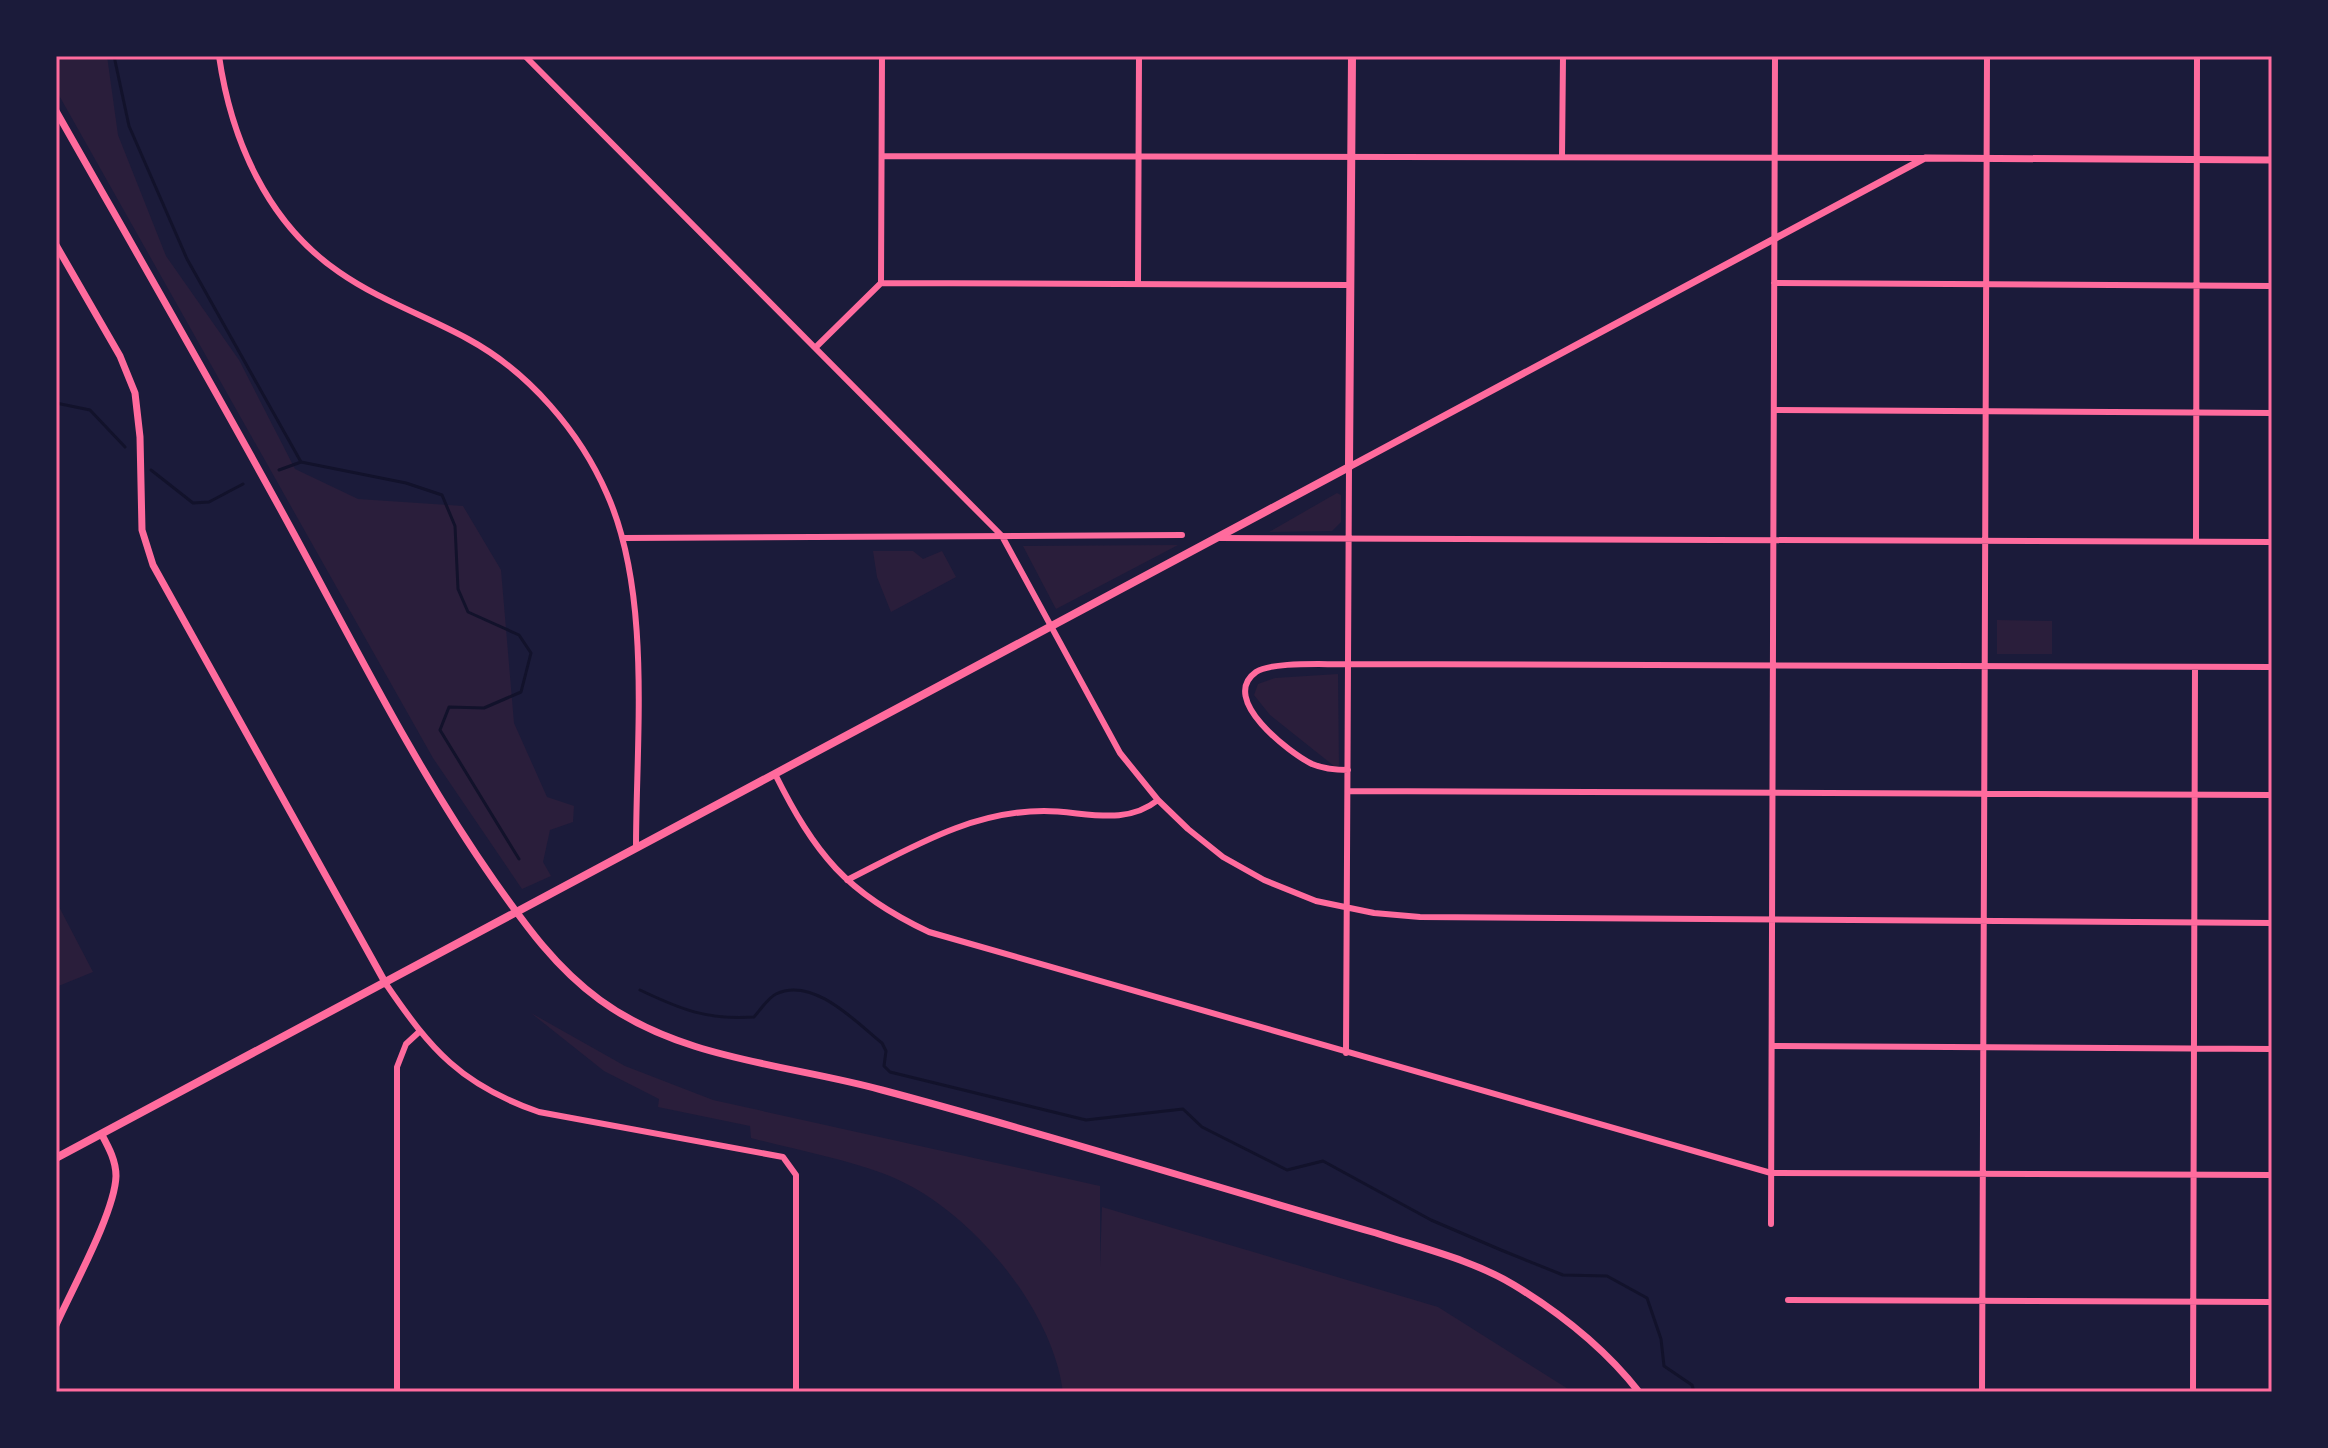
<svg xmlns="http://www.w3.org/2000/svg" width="2328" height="1448" font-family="Ubuntu,sans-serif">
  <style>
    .green { fill: #2a1e3b }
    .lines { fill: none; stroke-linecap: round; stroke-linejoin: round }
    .stream { stroke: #12122b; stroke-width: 3 }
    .minor { stroke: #ff6b9d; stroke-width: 6 }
    .tertiary { stroke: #ff6b9d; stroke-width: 7 }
    .secondary { stroke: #ff6b9d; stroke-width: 8 }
    .neatline { fill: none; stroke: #ff6b9d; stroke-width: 3 }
  </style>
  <rect width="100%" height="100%" fill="#1b1b3a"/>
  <path class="green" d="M 56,56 L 107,56 L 118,135 L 166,256 L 239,360 L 295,469 L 358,499 L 463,506 L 501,570 L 514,723 L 547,797 L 574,806 L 573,822 L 550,830 L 543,862 L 551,876 L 522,889 L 433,758 L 56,90 Z
    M 1337,493 L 1341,495 L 1341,522 L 1332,531 L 1269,532 Z
    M 1178,545 L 1056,609 L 1023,546 Z
    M 873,551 L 913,551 L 923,559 L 942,551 L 956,577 L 891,612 L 877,577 Z
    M 1997,620 L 2052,621 L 2052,654 L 1997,654 Z
    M 1338,674 L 1339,770 L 1270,715 L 1254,695 L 1258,684 L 1275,678 Z
    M 56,901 L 93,972 L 56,987 Z
    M 531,1013 L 625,1066 L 713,1100 L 1100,1186 L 1100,1267 L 1102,1207 L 1438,1307 L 1573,1392 L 1063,1392 C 1052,1305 964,1202 882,1173 C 840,1158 794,1149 751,1138 L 750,1126 L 658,1107 L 659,1099 L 604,1071 Z"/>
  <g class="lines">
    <path class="stream" d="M 114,56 L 129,126 L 187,259 L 301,462 L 406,483 L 442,495 L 455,526 L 458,589 L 468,612 L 519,635 L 531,653 L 521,692 L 484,708 L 449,707 L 440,730 L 519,859
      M 56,403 L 90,410 L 125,447
      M 151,470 L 193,503 L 209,502 L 243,484
      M 279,470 L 301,462
      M 640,990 C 682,1010 707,1020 754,1017 C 761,1009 768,998 776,994 C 813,976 856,1022 882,1043 L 886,1051 L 884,1066 L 890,1072 L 1086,1120 L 1183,1109 L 1202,1127 L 1287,1170 L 1323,1161 L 1431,1220 L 1501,1250 L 1563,1275 L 1607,1276 L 1647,1298 L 1661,1339 L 1664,1366 L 1692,1385 L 1694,1392"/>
    <path class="minor" d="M 219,56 C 231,139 267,223 339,272 C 379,300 426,316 468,339 C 529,372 580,432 607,494 C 652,595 636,739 636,848
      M 525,56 L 1002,536 L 1120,753 L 1158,800 L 1188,829 L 1223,857 L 1264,880 L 1316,901 L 1374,913 L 1420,917 L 2272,923
      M 882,156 L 1925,158
      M 1562,157 L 1563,56
      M 881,283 L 882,56
      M 1774,283 L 2272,286
      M 1138,284 L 1139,56
      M 816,347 L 881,283 L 1350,285
      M 1774,410 L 2272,413
      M 623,538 L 1182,535
      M 1220,538 L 2272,542
      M 2196,541 L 2197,56
      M 1348,770 C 1335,770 1324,769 1312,764 C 1290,753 1218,699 1256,672 C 1273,661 1327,665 1348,664 L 2272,667
      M 775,774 C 815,854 846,893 929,932 L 1771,1173 L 2272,1175
      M 1348,791 L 2272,795
      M 847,880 C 911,848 971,811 1044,811 C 1084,811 1124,827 1158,800
      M 386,984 C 431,1050 461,1085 539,1112 L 783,1157 L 796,1175 L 796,1392
      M 1772,1046 L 2272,1049
      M 1346,1053 L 1349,467
      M 1771,1224 L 1775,56
      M 1788,1300 L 2272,1302
      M 397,1392 L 397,1067 L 406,1044 L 419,1032
      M 1982,1392 L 1987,56
      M 2193,1392 L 2195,667"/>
    <path class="tertiary" d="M 56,111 C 136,252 217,392 294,534 C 358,652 418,772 495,882 C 526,926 556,968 600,1000 C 682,1060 787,1064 882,1090 C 1048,1134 1212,1186 1376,1233 C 1421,1248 1473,1260 1514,1285 C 1560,1313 1606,1350 1639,1392
      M 56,245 L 120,356 L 135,393 L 140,437 L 142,530 L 153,565 L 386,984
      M 1349,467 L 1925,158 L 2272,160
      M 56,1325 C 72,1289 115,1212 116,1176 C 116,1161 109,1148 102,1135"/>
    <path class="secondary" d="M 56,1158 L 1349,467 L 1352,56"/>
  </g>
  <rect width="2328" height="1448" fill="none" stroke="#1b1b3a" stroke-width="116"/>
  <rect x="58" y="58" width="2212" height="1332" class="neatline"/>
</svg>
